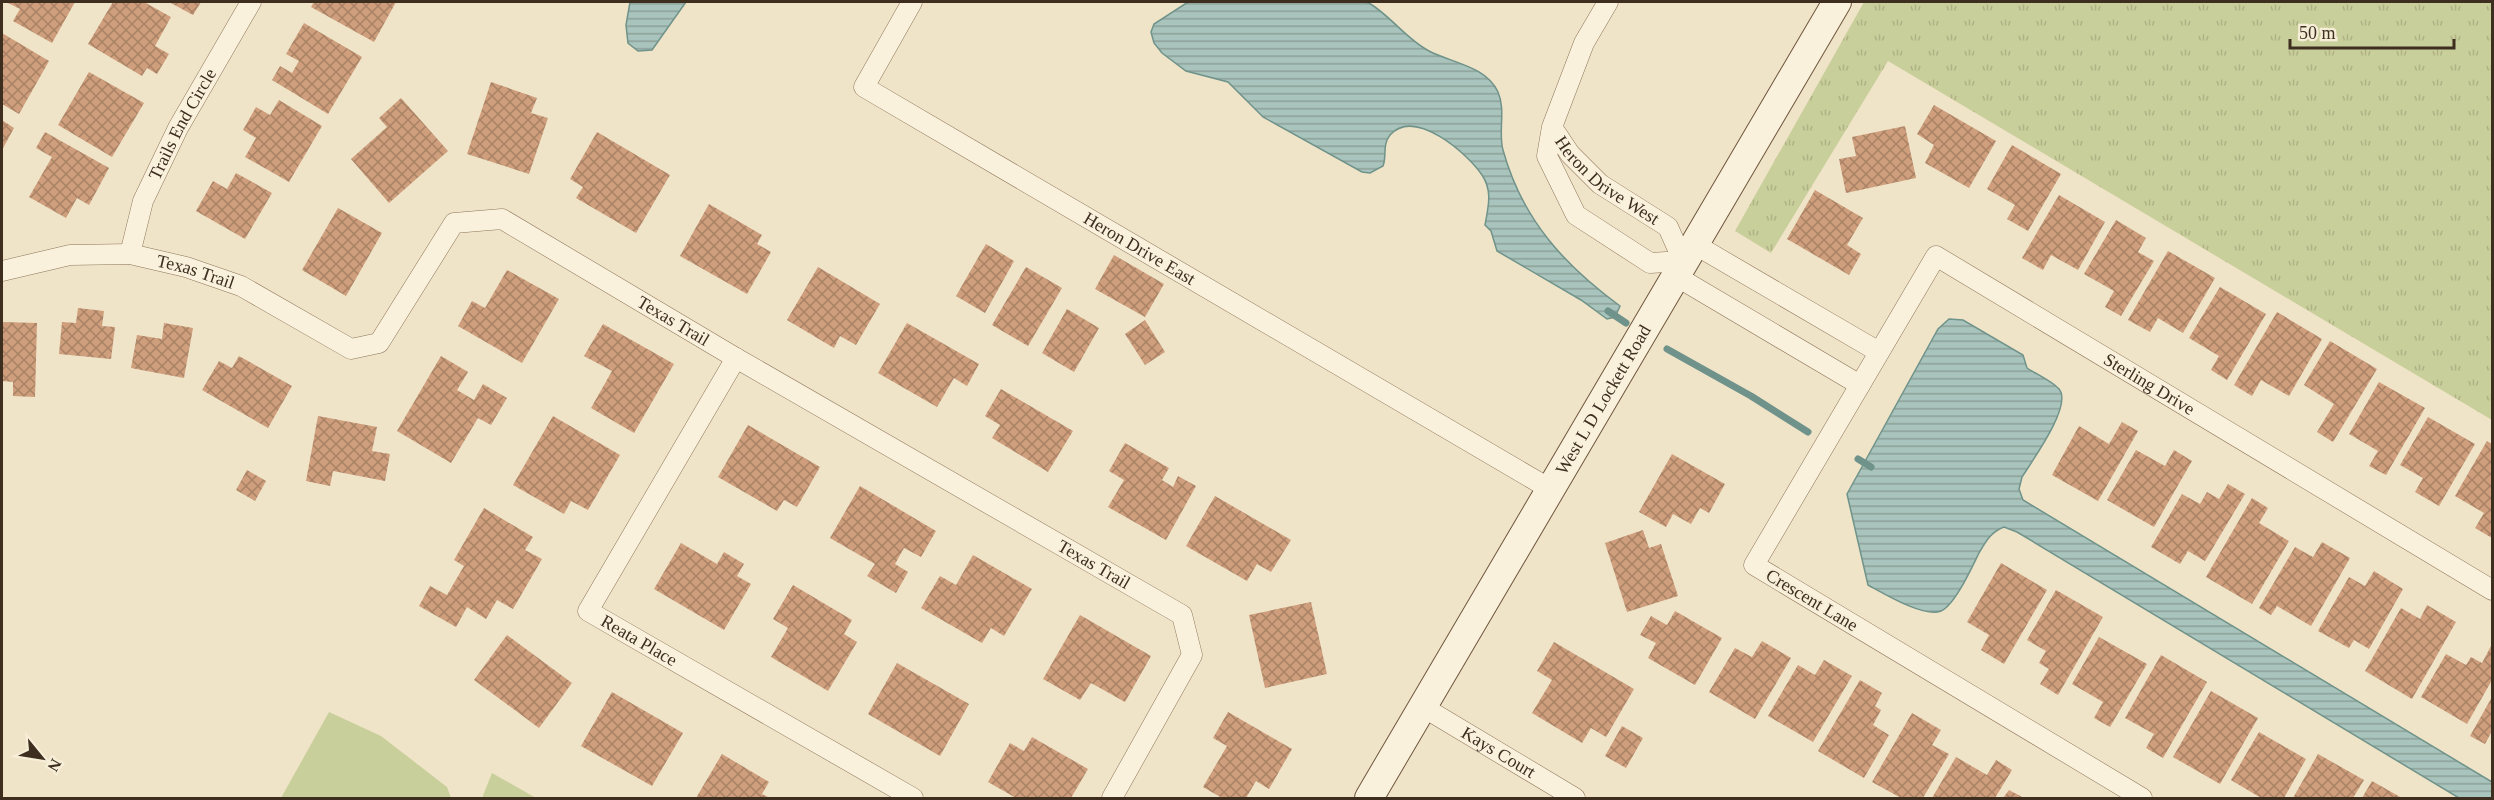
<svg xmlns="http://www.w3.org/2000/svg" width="2494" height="800" font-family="'Times New Roman',serif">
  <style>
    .grass { fill: url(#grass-tufts) }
    .pitch { fill: #c9cf9b }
    .water { fill: url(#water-rules); stroke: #6f938a; stroke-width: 1.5 }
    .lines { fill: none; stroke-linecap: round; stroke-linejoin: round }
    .stream { stroke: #6f938a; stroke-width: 7 }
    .building { fill: url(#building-cross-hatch) }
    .minor-casing { stroke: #8d765c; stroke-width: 21 }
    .secondary-casing { stroke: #6f573f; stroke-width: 30 }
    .minor { stroke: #faf1dc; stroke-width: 20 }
    .secondary { stroke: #faf1dc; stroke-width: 28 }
    .labels { text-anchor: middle; stroke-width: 4.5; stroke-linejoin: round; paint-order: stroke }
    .street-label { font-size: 18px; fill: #3d2e20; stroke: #f7eed8 }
  </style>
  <defs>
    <pattern id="grass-tufts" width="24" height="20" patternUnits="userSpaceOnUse" patternTransform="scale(1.5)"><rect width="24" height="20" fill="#c9cf9b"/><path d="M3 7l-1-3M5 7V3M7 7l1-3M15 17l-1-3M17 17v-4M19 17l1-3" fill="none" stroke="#aeb285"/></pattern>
    <pattern id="water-rules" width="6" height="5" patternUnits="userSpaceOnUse" patternTransform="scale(1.5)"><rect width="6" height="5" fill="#a9c4bc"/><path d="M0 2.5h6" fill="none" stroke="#8ba098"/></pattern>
    <pattern id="building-cross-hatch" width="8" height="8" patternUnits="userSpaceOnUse" patternTransform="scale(1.5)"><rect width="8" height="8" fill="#cf9f7d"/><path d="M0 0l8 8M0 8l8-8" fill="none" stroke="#a98266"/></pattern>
  </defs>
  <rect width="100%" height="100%" fill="#f0e4c8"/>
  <path class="grass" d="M 1864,2 L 2492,2 L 2492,420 L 1888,61 L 1771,253 L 1735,231 Z"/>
  <path class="pitch" d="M 329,712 L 381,736 L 447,787 L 451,798 L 281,798 Z
    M 492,773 L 536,798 L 482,798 Z"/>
  <path class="water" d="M 630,2 L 686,2 L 652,50 L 638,51 L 628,43 L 626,25 Z
    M 1188,2 C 1212,1 1359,0 1369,3 C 1391,16 1406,39 1429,51 C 1452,63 1486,66 1498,92 C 1506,110 1498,132 1503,150 C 1522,219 1564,265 1620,306 L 1615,317 L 1607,319 L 1581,300 L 1497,251 L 1491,231 L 1485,225 C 1488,208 1493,191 1482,175 C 1468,154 1415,107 1390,135 C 1382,145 1387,156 1383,166 L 1370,173 L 1362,172 L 1263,117 L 1228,82 L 1186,71 L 1162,53 L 1154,43 L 1151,32 L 1154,24 Z
    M 1949,319 L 1963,320 L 2023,355 L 2027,368 C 2036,374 2052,381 2059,389 C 2073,405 2032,461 2022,477 L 2019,489 L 2023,500 L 2492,782 L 2492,798 L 2459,798 L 2017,532 L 2004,527 C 1991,532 1986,541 1979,553 C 1972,567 1955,605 1941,611 C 1924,618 1883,593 1868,585 L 1847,494 L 1938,329 Z"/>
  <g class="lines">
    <path class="stream" d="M 1608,311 L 1626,323
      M 1667,349 L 1751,396 L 1808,432
      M 1858,459 L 1871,467"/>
  </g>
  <path class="building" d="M 6,2 L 75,2 L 52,43 L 13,21 L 20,9 Z
    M 113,2 L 144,2 L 171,17 L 155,46 L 169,54 L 157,74 L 147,68 L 142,76 L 88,44 Z
    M 169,2 L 201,2 L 193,15 Z
    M 314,2 L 396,2 L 374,42 L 311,7 Z
    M 304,23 L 362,57 L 328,114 L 272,80 L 280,66 L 292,73 L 299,61 L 286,54 Z
    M 2,33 L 49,61 L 19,114 L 2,104 Z
    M 89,72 L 144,103 L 112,157 L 58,125 Z
    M 491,82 L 537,98 L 531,113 L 548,118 L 529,174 L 467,154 Z
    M 401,98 L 448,151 L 389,203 L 351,159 L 387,127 L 379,118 Z
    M 279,100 L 322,126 L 289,182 L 245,157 L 256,138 L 243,130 L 256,107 L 270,115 Z
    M 1934,105 L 1996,141 L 1969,188 L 1925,163 L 1934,145 L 1917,134 Z
    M 2,120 L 14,128 L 2,150 Z
    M 1905,126 L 1916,178 L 1846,193 L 1839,159 L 1856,156 L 1852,137 Z
    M 45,132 L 109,168 L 89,205 L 77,198 L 66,218 L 29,197 L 52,157 L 36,148 Z
    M 597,132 L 670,175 L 636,233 L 576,198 L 583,187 L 570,179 Z
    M 2012,145 L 2061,174 L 2028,231 L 2007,219 L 2015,205 L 1987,189 Z
    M 236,173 L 272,193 L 245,239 L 196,211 L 213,181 L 227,189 Z
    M 1815,190 L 1863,218 L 1847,245 L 1861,254 L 1849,275 L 1787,239 Z
    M 2059,195 L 2105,222 L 2078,270 L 2051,255 L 2043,270 L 2022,258 Z
    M 709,204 L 762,235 L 757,244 L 771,252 L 747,294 L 680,256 Z
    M 338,208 L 382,233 L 346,296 L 302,270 Z
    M 2116,220 L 2146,238 L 2138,252 L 2154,261 L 2121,316 L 2105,307 L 2114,291 L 2084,274 Z
    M 986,244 L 1014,261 L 985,313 L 956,296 Z
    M 2168,251 L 2215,278 L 2183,333 L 2158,318 L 2150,332 L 2128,320 Z
    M 1114,255 L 1164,284 L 1145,317 L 1095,289 Z
    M 818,267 L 880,304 L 856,345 L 840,336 L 834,348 L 787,320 Z
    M 1026,267 L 1062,288 L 1028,346 L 992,325 Z
    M 507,270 L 559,299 L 522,363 L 458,326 L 472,301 L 485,308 Z
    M 2220,287 L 2266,314 L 2227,380 L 2211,370 L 2219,356 L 2189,338 Z
    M 78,308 L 104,311 L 102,326 L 115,327 L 111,359 L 59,354 L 62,322 L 76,323 Z
    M 1067,309 L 1099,328 L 1074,372 L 1042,353 Z
    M 2277,312 L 2322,339 L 2289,396 L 2261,380 L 2252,396 L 2234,385 Z
    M 1145,320 L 1165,352 L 1145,365 L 1125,334 Z
    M 2,322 L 37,323 L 35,397 L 13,396 L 13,382 L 2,381 Z
    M 164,323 L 193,328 L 184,378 L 131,368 L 137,335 L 162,339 Z
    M 907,323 L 979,364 L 967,386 L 954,378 L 937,407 L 878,373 Z
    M 603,324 L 674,364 L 634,433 L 591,408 L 612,371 L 584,356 Z
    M 2330,341 L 2377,369 L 2333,442 L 2317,432 L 2334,404 L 2304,385 Z
    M 239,356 L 292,386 L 268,428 L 202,390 L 219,361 L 232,368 Z
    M 441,356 L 468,372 L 457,390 L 474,400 L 483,384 L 507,398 L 491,425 L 478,418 L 451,463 L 397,431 Z
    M 2379,382 L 2425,408 L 2386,475 L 2369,466 L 2378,451 L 2349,434 Z
    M 1001,389 L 1073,431 L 1048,472 L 992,438 L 1000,425 L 985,416 Z
    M 318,416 L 377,427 L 372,451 L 390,454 L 385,481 L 333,471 L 330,486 L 306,481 Z
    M 553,416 L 620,455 L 588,510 L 571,501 L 564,514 L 513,485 Z
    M 2428,417 L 2475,444 L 2439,506 L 2415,492 L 2423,478 L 2400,465 Z
    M 2122,422 L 2138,431 L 2098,501 L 2052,475 L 2079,426 L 2109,444 Z
    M 748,425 L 820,467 L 797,507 L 784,500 L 777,511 L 718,477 Z
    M 2487,441 L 2492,444 L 2492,538 L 2475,528 L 2484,513 L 2455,496 Z
    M 1125,443 L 1169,468 L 1162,480 L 1173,487 L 1178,476 L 1196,486 L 1166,540 L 1108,507 L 1124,480 L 1109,471 Z
    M 2136,450 L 2165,466 L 2174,450 L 2192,461 L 2154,527 L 2107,500 Z
    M 1672,454 L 1725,484 L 1709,513 L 1700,508 L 1691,524 L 1673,514 L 1666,527 L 1639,512 Z
    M 247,470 L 266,481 L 255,501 L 236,490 Z
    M 2228,484 L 2245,494 L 2205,561 L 2188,551 L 2180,564 L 2151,547 L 2182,494 L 2200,504 L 2207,492 L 2219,499 Z
    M 860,486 L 936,531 L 921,557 L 904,548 L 895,564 L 908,572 L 896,593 L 867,576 L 875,564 L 830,538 Z
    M 1215,496 L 1291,540 L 1271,572 L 1257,564 L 1247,581 L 1186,546 Z
    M 2252,498 L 2268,508 L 2259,523 L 2289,541 L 2252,604 L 2206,577 Z
    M 484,508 L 533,537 L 525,550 L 542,559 L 513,609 L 497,600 L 486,619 L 467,607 L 456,627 L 419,606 L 430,586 L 447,595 L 464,566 L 454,560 Z
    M 1643,530 L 1649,548 L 1661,544 L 1678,596 L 1627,612 L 1605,543 Z
    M 2322,542 L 2350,558 L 2311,626 L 2277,606 L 2271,615 L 2259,608 L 2295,547 L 2313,557 Z
    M 681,543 L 717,564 L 724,552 L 744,564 L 737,576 L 751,584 L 724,630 L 654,589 Z
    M 973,555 L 1032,589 L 1004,636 L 991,628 L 982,643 L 921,608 L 940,576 L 956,585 Z
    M 2001,563 L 2047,590 L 2004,664 L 1981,650 L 1989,635 L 1967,622 Z
    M 2374,571 L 2403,589 L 2369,649 L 2354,640 L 2349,648 L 2318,631 L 2349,577 L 2365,586 Z
    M 793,585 L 852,620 L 844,634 L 857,642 L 828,691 L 771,657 L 788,628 L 773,619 Z
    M 2056,590 L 2103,617 L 2058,695 L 2040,684 L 2049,669 L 2039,663 L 2046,651 L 2027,640 Z
    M 1311,602 L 1327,674 L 1265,688 L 1249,615 Z
    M 2427,605 L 2456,622 L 2412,699 L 2365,671 L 2401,608 L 2420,619 Z
    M 1675,611 L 1722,638 L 1695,685 L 1648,658 L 1656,643 L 1640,635 L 1651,616 L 1667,625 Z
    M 1080,615 L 1151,656 L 1125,702 L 1091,683 L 1080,700 L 1043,679 Z
    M 507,635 L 572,683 L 539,728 L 474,680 Z
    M 2099,637 L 2147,664 L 2110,727 L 2094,718 L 2103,702 L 2072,684 Z
    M 1762,641 L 1791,658 L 1755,719 L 1709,692 L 1735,648 L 1752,657 Z
    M 1554,642 L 1634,689 L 1606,737 L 1591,728 L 1582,743 L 1532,713 L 1552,680 L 1537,671 Z
    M 2492,644 L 2492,680 L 2467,724 L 2421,697 L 2446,654 L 2466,665 L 2471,657 L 2482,663 Z
    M 2161,655 L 2207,682 L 2163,758 L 2146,748 L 2154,734 L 2125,718 Z
    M 1824,660 L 1852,676 L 1813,742 L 1768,716 L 1798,665 L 1815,675 Z
    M 897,663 L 969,704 L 940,756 L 868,714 Z
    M 1860,680 L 1882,693 L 1875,706 L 1881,710 L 1873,725 L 1889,735 L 1864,778 L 1818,751 Z
    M 2211,691 L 2258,718 L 2220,784 L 2173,757 Z
    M 612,692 L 683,733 L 652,786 L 581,746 Z
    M 2492,697 L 2492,731 L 2485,744 L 2470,736 Z
    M 1228,712 L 1292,749 L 1269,789 L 1256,781 L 1246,798 L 1222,798 L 1203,787 L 1227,746 L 1213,738 Z
    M 1912,713 L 1941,730 L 1932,745 L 1949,754 L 1923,798 L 1901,798 L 1872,782 Z
    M 1622,726 L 1643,738 L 1626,768 L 1605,756 Z
    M 2259,732 L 2306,759 L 2284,798 L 2261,798 L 2231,780 Z
    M 1032,737 L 1088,769 L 1071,798 L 1016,798 L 988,782 L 1010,743 L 1024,751 Z
    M 722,754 L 769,782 L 762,794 L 770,798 L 696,798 Z
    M 2318,754 L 2364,780 L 2353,798 L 2293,798 Z
    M 1956,757 L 1987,775 L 1996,760 L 2012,770 L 1995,798 L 1932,798 Z
    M 2372,781 L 2402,798 L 2362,798 Z
    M 2009,790 L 2024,798 L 2003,798 Z"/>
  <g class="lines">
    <defs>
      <g id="minor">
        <path id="s1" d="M 912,2 L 864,87 L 1550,489"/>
        <path id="s2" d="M 1552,127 L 1570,154 L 1600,184 L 1668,227 L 1683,261 L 1650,263 L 1576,215 L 1547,156 L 1552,127 L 1584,43 L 1608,2"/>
        <path d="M 1694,244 L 1879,352"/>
        <path id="s3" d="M 130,254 L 143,201 L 178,128 L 251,2"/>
        <path id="s4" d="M 2,271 L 70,255 L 130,254 L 186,267 L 241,286 L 351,349 L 379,343 L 454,223 L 502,219 L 736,358 L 1182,615 L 1192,655 L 1112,798"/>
        <path d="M 1674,275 L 1860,385"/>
        <path id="s5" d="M 736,358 L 588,611 L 913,798"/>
        <path id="s6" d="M 1423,707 L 1575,798"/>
        <path id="s7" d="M 2142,798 L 1754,565 L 1936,256 L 2492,590"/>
      </g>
      <g id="secondary">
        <path id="s8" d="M 1369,798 L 1837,2"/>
      </g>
    </defs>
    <use href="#minor" class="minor-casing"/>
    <use href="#secondary" class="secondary-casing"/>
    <use href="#minor" class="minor"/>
    <use href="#secondary" class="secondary"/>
  </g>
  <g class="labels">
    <g class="street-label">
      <text dy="6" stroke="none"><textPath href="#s3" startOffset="141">Trails End Circle</textPath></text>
      <text dy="6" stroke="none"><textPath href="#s2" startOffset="78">Heron Drive West</textPath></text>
      <text dy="6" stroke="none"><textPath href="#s1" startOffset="417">Heron Drive East</textPath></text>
      <text dy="6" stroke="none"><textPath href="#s4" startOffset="198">Texas Trail</textPath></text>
      <text dy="6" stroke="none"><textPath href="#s4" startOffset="790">Texas Trail</textPath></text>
      <text dy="6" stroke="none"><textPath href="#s7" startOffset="1060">Sterling Drive</textPath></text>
      <text dy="6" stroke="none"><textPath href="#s8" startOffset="462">West L D Lockett Road</textPath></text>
      <text dy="6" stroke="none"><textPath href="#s4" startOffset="1276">Texas Trail</textPath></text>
      <text transform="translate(1812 600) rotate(31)" y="6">Crescent Lane</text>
      <text dy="6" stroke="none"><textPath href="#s5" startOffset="352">Reata Place</textPath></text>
      <text dy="6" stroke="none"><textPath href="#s6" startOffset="88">Kays Court</textPath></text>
    </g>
  </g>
  <rect width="2494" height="800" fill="none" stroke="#3d2e20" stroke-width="6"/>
  <g transform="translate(42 758) rotate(120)" stroke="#f7eed8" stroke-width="4.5" paint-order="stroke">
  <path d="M0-4.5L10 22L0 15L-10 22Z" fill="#3d2e20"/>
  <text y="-9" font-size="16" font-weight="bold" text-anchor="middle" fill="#3d2e20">N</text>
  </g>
  <path d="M2290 39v9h164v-9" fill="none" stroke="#3d2e20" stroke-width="3"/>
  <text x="2299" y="39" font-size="18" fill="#3d2e20" stroke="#f7eed8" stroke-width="4.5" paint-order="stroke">50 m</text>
</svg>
